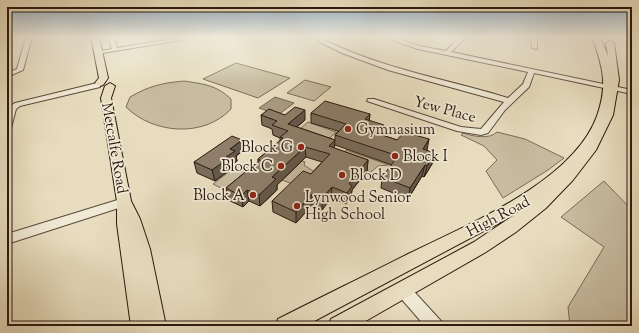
<svg xmlns="http://www.w3.org/2000/svg" width="639" height="333" font-family="'Sorts Mill Goudy',serif">
  <style>
    .green { fill: #c7bca0; stroke: #7a6a58 }
    .water { fill: #a89a82; stroke: #776654 }
    .lines { fill: none; stroke-linecap: round; stroke-linejoin: round }
    .minor-casing { stroke: #5c493b; stroke-width: 2 }
    .major-casing { stroke: #2d180f; stroke-width: 2 }
    .minor { fill: #efe9d5; fill-rule: evenodd }
    .major { fill: #e7ddbe; fill-rule: evenodd }
    .wall { fill: #7a6c5b; stroke: #2d180f }
    .shaded-wall { fill: #63584a; stroke: #2d180f }
    .building { fill: #8e7e6a; stroke: #2d180f }
    .poi-dot { fill: #8f2418; stroke: #efe9d5; stroke-width: 1.5 }
    .labels { text-anchor: middle; stroke-width: 3.5; stroke-linejoin: round; paint-order: stroke }
    .street-label { font-size: 15px; fill: #2d180f; stroke: #efe9d5 }
    .poi-label { font-size: 15px; fill: #2d180f; stroke: #efe9d5; text-anchor: start }
  </style>
  <rect width="100%" height="100%" fill="#e7ddbe"/>
  <filter id="stains"><feTurbulence type="fractalNoise" baseFrequency=".005" numOctaves="4"/><feColorMatrix values="0 0 0 0 .2 0 0 0 0 .09 0 0 0 0 .02 0 0 0 .5 -.17"/></filter>
  <radialGradient id="worn" r=".72"><stop offset=".6" stop-color="#630" stop-opacity="0"/><stop offset="1" stop-color="#630" stop-opacity=".3"/></radialGradient>
  <path class="green" d="M 236,63 L 290,78 L 258,98 L 203,79 Z
    M 305,80 L 331,87 L 314,101 L 287,93 Z
    M 184,81 C 204,84 216,85 231,99 L 231,109 C 204,138 153,134 126,107 L 130,97 C 149,86 162,83 184,81 Z
    M 308,122 L 336,132 L 323,145 L 294,134 Z
    M 497,132 L 525,139 L 564,158 L 548,170 L 503,198 L 486,171 L 497,160 L 484,146 L 461,135 L 463,133 C 472,136 489,140 497,132 Z
    M 346,150 L 389,165 L 378,166 L 371,172 L 337,159 Z
    M 302,161 L 305,162 L 304,165 L 316,173 L 293,184 L 282,180 Z
    M 239,164 L 252,170 L 226,191 L 213,184 Z
    M 604,181 L 632,210 L 632,326 L 570,326 L 568,307 L 604,247 L 561,217 Z"/>
  <path class="water" d="M 275,97 L 294,103 L 278,115 L 259,108 Z"/>
  <g class="lines">
    <defs>
      <path id="minor" d="M 26,37 L 32,37 L 23,70 L 7,77 L 7,73 L 17,69 Z
        M 108,37 L 114,37 L 117,48 L 187,37 L 200,37 L 96,54 L 96,52 L 112,49 Z
        M 317,37 L 324,37 L 323,38 L 324,40 C 383,69 446,79 508,98 L 523,84 L 528,72 L 418,49 L 383,37 L 392,37 L 419,46 L 446,51 L 460,37 L 466,37 L 451,52 L 632,90 L 632,94 L 534,73 L 529,87 L 505,110 L 488,133 L 481,135 L 457,131 L 367,101 L 368,99 L 374,99 L 461,127 L 481,129 L 504,102 L 388,70 L 342,53 L 320,42 Z
        M 531,37 L 537,37 L 537,49 L 532,48 Z
        M 97,83 L 100,83 L 100,87 L 20,106 L 16,109 L 11,128 L 7,131 C 7,120 4,109 15,103 Z
        M 124,198 L 128,199 L 130,202 L 128,205 L 7,244 L 7,234 Z
        M 403,284 L 408,285 L 441,321 L 443,326 L 425,326 L 398,295 L 396,290 L 398,285 Z"/>
      <path id="major" d="M 91,37 L 99,37 L 108,78 L 103,85 L 100,86 L 95,83 L 99,78 Z
        M 592,37 L 600,37 L 608,56 L 606,43 L 610,41 L 614,43 L 619,80 L 613,115 L 596,150 L 573,180 L 546,208 L 516,232 L 486,252 L 357,326 L 328,326 L 331,319 L 474,242 L 529,205 L 510,217 L 305,326 L 275,326 L 278,319 C 321,297 365,276 408,254 C 467,225 573,182 597,116 C 608,85 603,67 592,37 Z
        M 110,83 L 115,86 L 111,98 L 131,201 L 140,219 L 150,249 L 166,326 L 131,326 L 117,224 L 117,202 L 101,98 L 105,86 Z"/>
    </defs>
    <use href="#minor" class="minor-casing"/>
    <use href="#major" class="major-casing"/>
    <use href="#minor" class="minor"/>
    <use href="#major" class="major"/>
  </g>
  <path class="wall" d="M 311,113 L 370,114 L 369,121 L 382,135 L 397,140 L 429,139 L 426,151 L 432,164 L 424,177 L 422,176 L 408,199 L 381,188 L 382,177 L 392,165 L 335,145 L 334,148 L 368,160 L 367,171 L 352,190 L 351,197 L 346,204 L 331,198 L 322,210 L 312,205 L 296,223 L 273,212 L 272,201 L 311,174 L 322,162 L 306,157 L 277,185 L 277,190 L 260,206 L 249,201 L 243,207 L 228,200 L 226,188 L 258,162 L 258,159 L 280,141 L 280,138 L 273,135 L 272,129 L 262,125 L 261,115 L 285,115 L 305,120 L 297,127 L 335,140 L 335,135 L 338,131 L 311,123 Z
    M 242,140 L 244,150 L 236,156 L 237,161 L 230,166 L 231,169 L 215,181 L 197,173 L 194,162 Z"/>
  <path class="shaded-wall" d="M 305,110 L 305,120 L 288,134 L 288,124 Z
    M 370,114 L 369,124 L 365,119 Z
    M 384,125 L 382,135 L 376,133 Z
    M 429,139 L 427,150 L 420,160 L 423,149 Z
    M 242,140 L 244,150 L 236,156 L 237,161 L 230,166 L 231,169 L 215,181 L 212,170 L 226,157 L 230,149 Z
    M 335,140 L 334,151 L 329,146 Z
    M 305,147 L 306,157 L 277,185 L 277,190 L 260,206 L 259,195 L 272,177 Z
    M 435,153 L 432,164 L 424,177 L 427,166 Z
    M 368,160 L 367,171 L 352,190 L 351,197 L 346,204 L 347,193 L 349,184 Z
    M 425,165 L 422,176 L 408,199 L 410,188 Z
    M 332,187 L 331,198 L 322,210 L 322,198 Z
    M 247,190 L 249,201 L 243,207 L 241,196 Z
    M 312,194 L 312,205 L 296,223 L 296,212 Z"/>
  <path class="building" d="M 325,101 L 370,114 L 365,119 L 384,125 L 376,133 L 397,140 L 404,132 L 429,139 L 423,149 L 435,153 L 427,166 L 425,165 L 410,188 L 382,177 L 398,156 L 335,135 L 346,124 L 311,113 Z
    M 295,107 L 305,110 L 288,124 L 335,140 L 329,146 L 368,160 L 349,184 L 352,186 L 347,193 L 332,187 L 322,198 L 312,194 L 296,212 L 272,201 L 303,171 L 311,174 L 330,154 L 305,147 L 272,177 L 276,179 L 259,195 L 247,190 L 241,196 L 226,188 L 260,160 L 258,159 L 283,138 L 280,137 L 288,131 L 272,125 L 277,121 L 261,115 L 269,109 L 285,115 Z
    M 232,136 L 242,140 L 230,149 L 235,151 L 226,157 L 229,158 L 212,170 L 194,162 Z"/>
  <linearGradient id="sky" x2="0" y2="1"><stop stop-color="#8eaabf"/><stop offset="0.44" stop-color="#f4f0e2"/><stop offset="1" stop-color="#f4f0e2" stop-opacity="0"/></linearGradient>
  <rect width="639" height="84" fill="url(#sky)"/>
  <g class="poi-dot">
    <circle cx="348" cy="129" r="4"/>
    <circle cx="301" cy="147" r="4"/>
    <circle cx="395" cy="156" r="4"/>
    <circle cx="281" cy="166" r="4"/>
    <circle cx="342" cy="175" r="4"/>
    <circle cx="253" cy="195" r="4"/>
    <circle cx="297" cy="206" r="4"/>
  </g>
  <g class="labels">
    <g class="street-label">
      <text transform="translate(445 109) rotate(15)" y="5">Yew Place</text>
      <text transform="translate(115 148) rotate(80)" y="5">Metcalfe Road</text>
      <text transform="translate(498 216) rotate(-28)" y="5">High Road</text>
    </g>
    <g class="poi-label">
      <text x="356" y="134">Gymnasium</text>
      <text x="293" y="152" text-anchor="end">Block G</text>
      <text x="403" y="161">Block I</text>
      <text x="273" y="171" text-anchor="end">Block C</text>
      <text x="350" y="180">Block D</text>
      <text x="245" y="200" text-anchor="end">Block A</text>
      <text x="305" y="202">Lynwood Senior<tspan x="305" dy="17">High School</tspan></text>
    </g>
  </g>
  <rect width="639" height="333" fill="none" stroke="#e7ddbe" stroke-width="24"/>
  <rect x="8" y="8" width="623" height="317" fill="none" stroke="#2d180f" stroke-width="2"/>
  <rect x="12" y="12" width="615" height="309" fill="none" stroke="#2d180f"/>
  <rect width="100%" height="100%" filter="url(#stains)"/>
  <rect width="100%" height="100%" fill="url(#worn)"/>
</svg>
